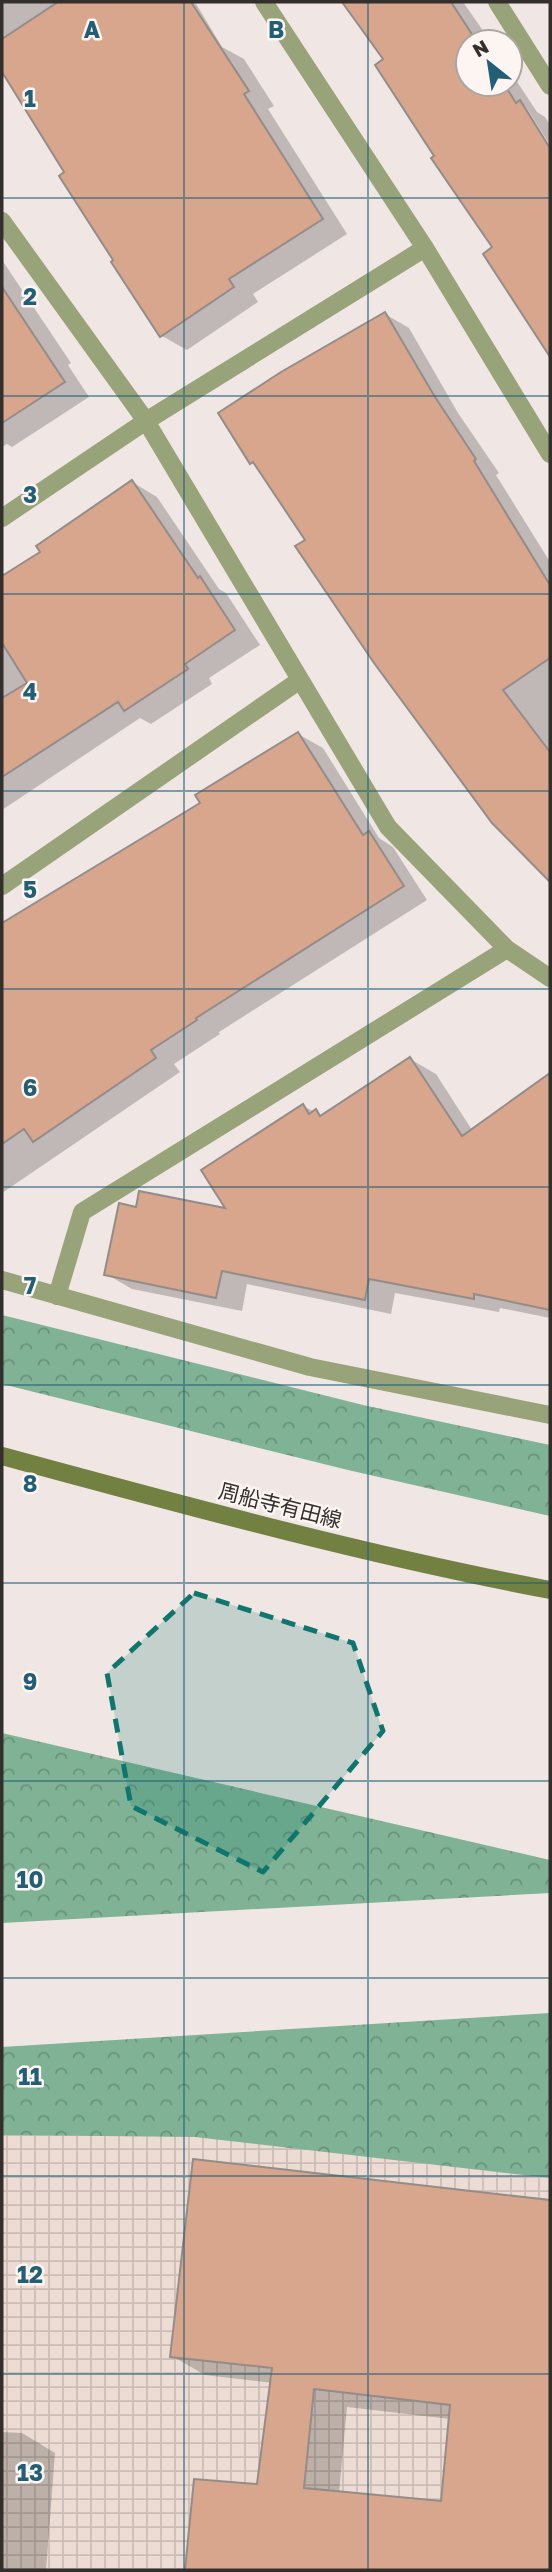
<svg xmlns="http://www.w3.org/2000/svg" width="552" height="2572" font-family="'Golos Text','Noto Sans JP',sans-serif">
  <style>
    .industrial { fill: url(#industrial-grid) }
    .forest { fill: url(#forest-crowns) }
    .shadow { fill: #0003; fill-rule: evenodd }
    .building { fill: #d8a58d; stroke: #938c88; stroke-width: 2; fill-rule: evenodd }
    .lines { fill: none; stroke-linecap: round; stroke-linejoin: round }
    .street { stroke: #98a37a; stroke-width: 18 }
    .secondary { stroke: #728041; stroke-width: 18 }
    .marked { fill: #0f766e; fill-opacity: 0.2; stroke: #0f766e; stroke-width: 5; stroke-dasharray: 14 9; stroke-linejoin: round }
    .grid { fill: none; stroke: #215f76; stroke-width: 2; stroke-opacity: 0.55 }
    .labels { text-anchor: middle; stroke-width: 5; stroke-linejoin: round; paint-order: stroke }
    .street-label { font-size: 21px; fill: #322f2d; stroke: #fdf5f1 }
    .grid-label { font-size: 23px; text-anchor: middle; font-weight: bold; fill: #215f76; stroke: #fdf5f1; stroke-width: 5; stroke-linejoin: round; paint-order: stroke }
  </style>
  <defs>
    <pattern id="industrial-grid" width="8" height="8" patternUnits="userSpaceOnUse" patternTransform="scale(1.75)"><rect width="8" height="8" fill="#ecdcd4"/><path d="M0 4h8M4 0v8" fill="none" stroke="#cbbdb6"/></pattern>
    <pattern id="forest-crowns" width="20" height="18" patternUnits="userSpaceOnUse" patternTransform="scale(1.75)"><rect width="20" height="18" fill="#80b395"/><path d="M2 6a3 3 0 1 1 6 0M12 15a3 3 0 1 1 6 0" fill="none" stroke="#69927a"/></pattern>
  </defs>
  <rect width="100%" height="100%" fill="#f0e7e4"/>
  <path class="industrial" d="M 2,2135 L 195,2136 L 550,2178 L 550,2570 L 2,2570 Z"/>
  <path class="forest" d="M 2,1315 L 363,1405 L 550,1445 L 550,1516 L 348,1470 L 2,1384 Z
    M 2,1733 L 550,1860 L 550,1893 L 2,1923 Z
    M 550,2013 L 550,2178 L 195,2137 L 2,2135 L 2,2047 Z"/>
  <path class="shadow" d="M 2,2 L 195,2 L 222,47 L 244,59 L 274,106 L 268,109 L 347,234 L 253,294 L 258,302 L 187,350 L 162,336 L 116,261 L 67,173 L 2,69 Z
    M 344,2 L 463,2 L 491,42 L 468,42 L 468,84 L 510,84 L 510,71 L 537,112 L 545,117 L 550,125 L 550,145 L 525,106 L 521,106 L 550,151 L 550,335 L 437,156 L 385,60 Z
    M 2,260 L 71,363 L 68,365 L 89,397 L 12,447 L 7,444 L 2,447 Z
    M 385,314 L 409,328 L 458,413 L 499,473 L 496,475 L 550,562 L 550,879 L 494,822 L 258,466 L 251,463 Z
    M 132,482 L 157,497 L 219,589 L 226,593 L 260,645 L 209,678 L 212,684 L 151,724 L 140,718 L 2,810 L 2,578 L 42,552 Z
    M 298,734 L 323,748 L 379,838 L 393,847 L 427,900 L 219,1032 L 220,1034 L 174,1064 L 180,1072 L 2,1193 L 2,931 L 203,804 Z
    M 410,1059 L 436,1074 L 472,1130 L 542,1080 L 550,1085 L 550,1318 L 500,1308 L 499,1312 L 395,1293 L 391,1314 L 247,1284 L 242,1311 L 132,1289 L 106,1274 L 137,1209 L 228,1211 L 303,1106 L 323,1116 Z
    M 194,2161 L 550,2202 L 550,2570 L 187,2570 L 195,2481 L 259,2486 L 272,2383 L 205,2375 L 172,2356 ZM 347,2407 L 450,2419 L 443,2502 L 339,2493 Z
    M 2,2432 L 22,2433 L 55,2453 L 46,2570 L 2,2570 Z"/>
  <path class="building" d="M 58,2 L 191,2 L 249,91 L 244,94 L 323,219 L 229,279 L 234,287 L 160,337 L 111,262 L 113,260 L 59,176 L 64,172 L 2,72 L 2,39 Z
    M 342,2 L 451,2 L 477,42 L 468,42 L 468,84 L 504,84 L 516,103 L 520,100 L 550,148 L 550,357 L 483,254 L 492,247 L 431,158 L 434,156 L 375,65 L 383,59 Z
    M 2,287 L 65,382 L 2,423 Z
    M 385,312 L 435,397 L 476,459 L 474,461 L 550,585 L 550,658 L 503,690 L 550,752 L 550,882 L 492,823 L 374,663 L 295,546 L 305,540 L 253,462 L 250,464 L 218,413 L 281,372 Z
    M 132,480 L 198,578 L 200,576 L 235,630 L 185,664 L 188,669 L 124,711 L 118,702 L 2,777 L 2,698 L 27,683 L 2,643 L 2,576 L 40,552 L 36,546 Z
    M 298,732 L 363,835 L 369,831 L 404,886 L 196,1018 L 197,1020 L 151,1050 L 156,1058 L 33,1142 L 24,1129 L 2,1144 L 2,923 L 200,803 L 195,795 Z
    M 410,1057 L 462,1136 L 550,1073 L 550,1310 L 474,1294 L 474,1299 L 369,1279 L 365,1300 L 222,1271 L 216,1298 L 104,1275 L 119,1203 L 136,1207 L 139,1191 L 225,1208 L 201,1170 L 303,1104 L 309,1114 L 316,1109 L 320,1116 Z
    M 193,2159 L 550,2200 L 550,2570 L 185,2570 L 194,2479 L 257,2484 L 272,2368 L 170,2357 ZM 314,2389 L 450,2405 L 441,2501 L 304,2488 Z"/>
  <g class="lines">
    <path class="street" d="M 264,2 L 425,248 L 550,454
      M 497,2 L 550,86
      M 2,221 L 146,421 L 388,827 L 507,949 L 550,978
      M 2,518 L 146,421 L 425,248
      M 2,886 L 300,680
      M 2,1280 L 310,1367 L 550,1415
      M 57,1296 L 82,1212 L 507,949"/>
    <path class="secondary" d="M 2,1456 C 183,1505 365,1555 550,1590"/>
  </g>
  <path class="marked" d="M 194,1593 L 353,1643 L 383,1731 L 263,1872 L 131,1806 L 107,1673 Z"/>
  <path class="grid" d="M 184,2 L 184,2570M 368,2 L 368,2570M 2,198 L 550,198M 2,396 L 550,396M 2,594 L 550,594M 2,791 L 550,791M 2,989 L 550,989M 2,1187 L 550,1187M 2,1385 L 550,1385M 2,1583 L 550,1583M 2,1781 L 550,1781M 2,1978 L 550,1978M 2,2176 L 550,2176M 2,2374 L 550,2374"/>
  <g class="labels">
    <g class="street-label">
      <text transform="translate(280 1506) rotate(14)" y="7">周船寺有田線</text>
    </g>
  </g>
  <g class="grid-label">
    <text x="92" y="38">A</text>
    <text x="276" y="38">B</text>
    <text x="30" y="107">1</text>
    <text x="30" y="305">2</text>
    <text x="30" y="503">3</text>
    <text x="30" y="700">4</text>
    <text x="30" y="898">5</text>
    <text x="30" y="1096">6</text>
    <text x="30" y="1294">7</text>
    <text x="30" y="1492">8</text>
    <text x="30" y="1690">9</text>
    <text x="30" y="1888">10</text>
    <text x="30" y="2085">11</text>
    <text x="30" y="2283">12</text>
    <text x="30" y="2481">13</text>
  </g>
  <rect width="552" height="2572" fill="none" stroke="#322f2d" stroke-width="7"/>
  <g transform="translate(489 63) rotate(330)"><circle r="33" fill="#fdf5f1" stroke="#aca6a3" stroke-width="2"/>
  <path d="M0-5L12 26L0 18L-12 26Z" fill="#215f76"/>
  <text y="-10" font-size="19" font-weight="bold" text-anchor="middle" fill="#322f2d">N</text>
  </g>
</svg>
